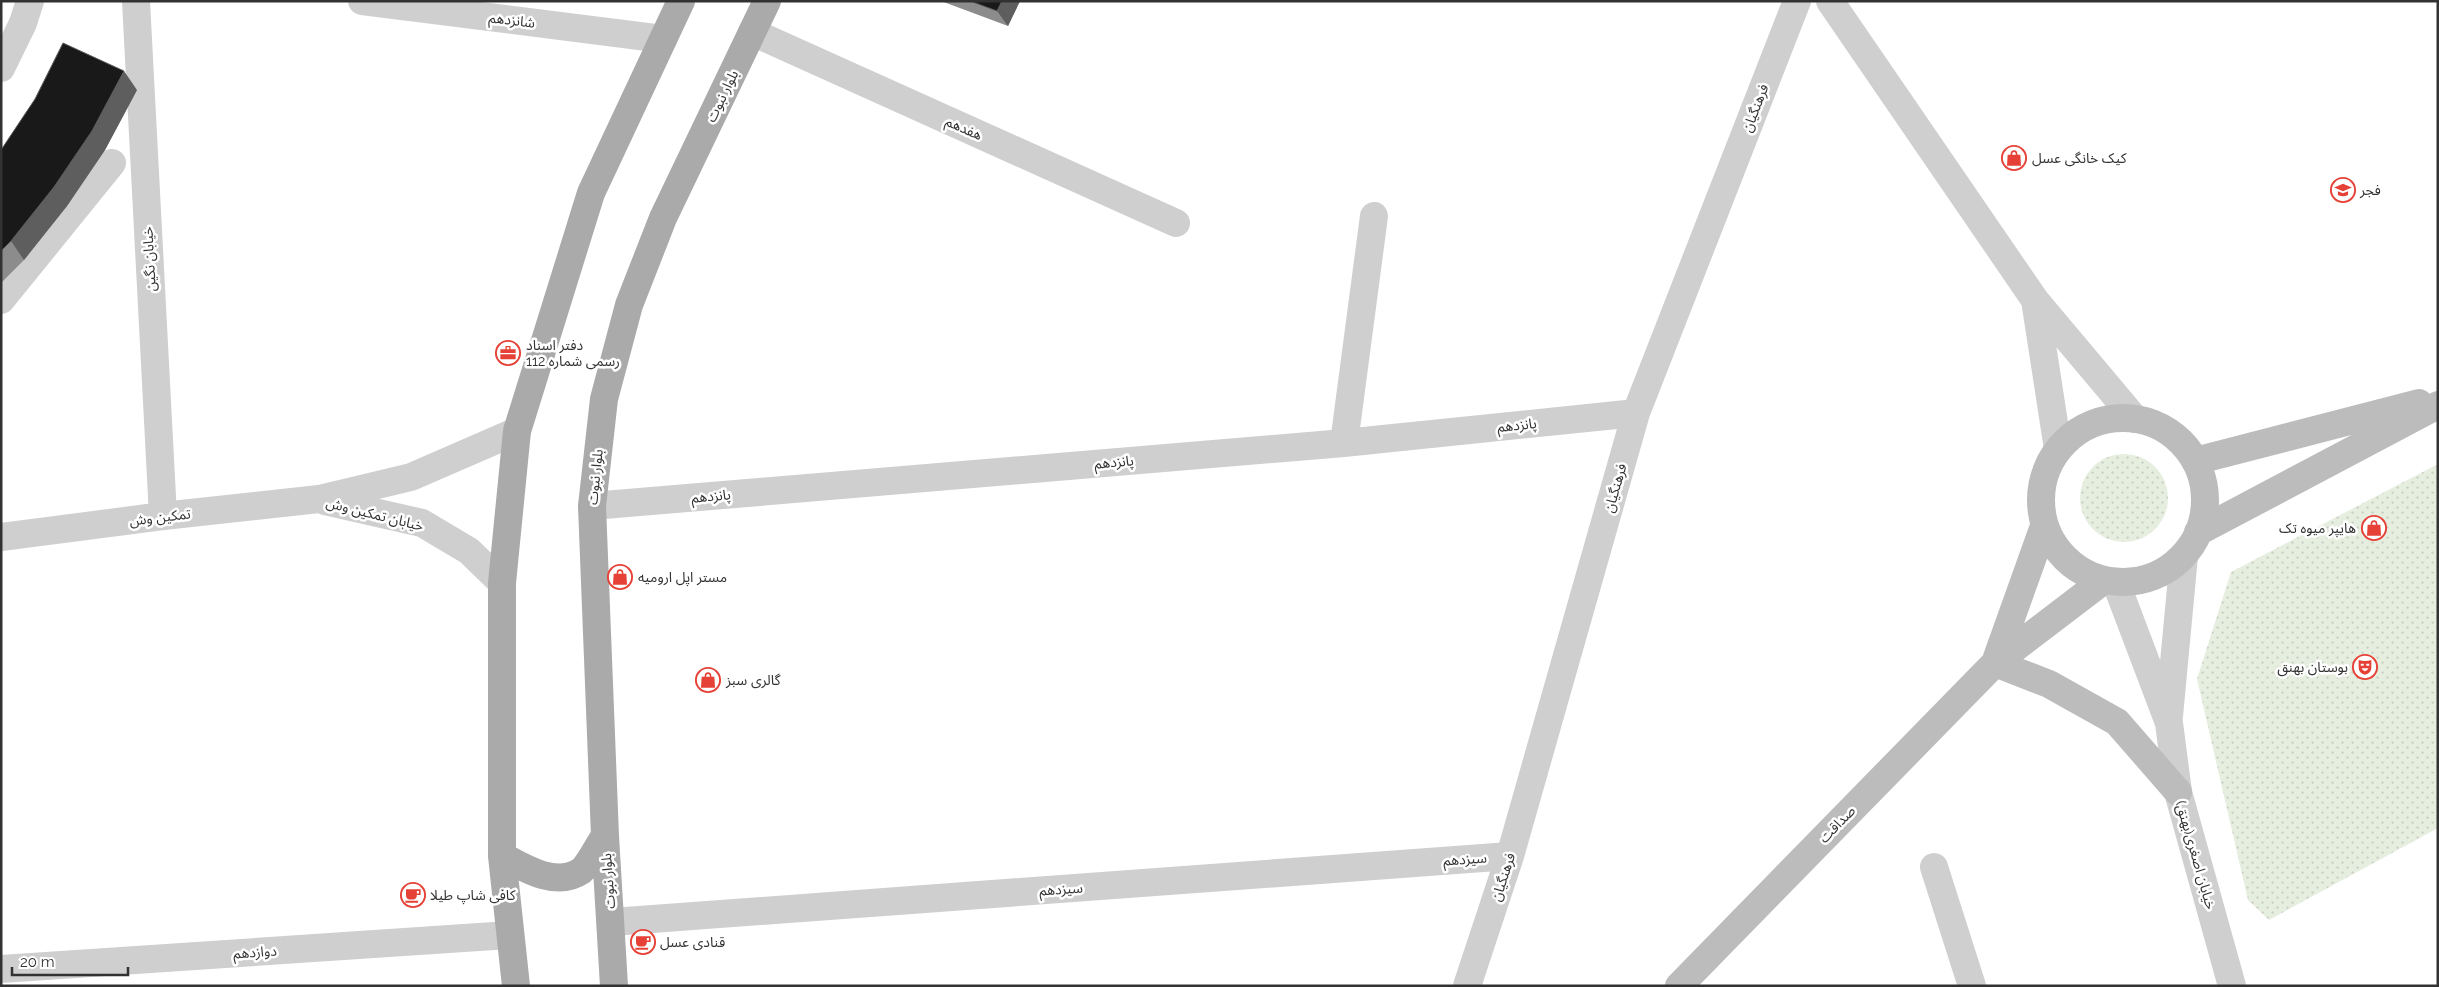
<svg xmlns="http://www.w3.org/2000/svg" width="2439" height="987" font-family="Raleway,'Noto Sans Arabic',sans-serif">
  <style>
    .grass { fill: url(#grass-dots) }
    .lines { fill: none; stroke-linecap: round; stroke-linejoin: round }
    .minor { stroke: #cfcfcf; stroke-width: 28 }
    .tertiary { stroke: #cfcfcf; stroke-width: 28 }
    .secondary { stroke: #bcbcbc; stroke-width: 28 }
    .primary { stroke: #aaa; stroke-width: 28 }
    .wall { fill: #8c8c8c }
    .shaded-wall { fill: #5e5e5e }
    .building { fill: #191919; stroke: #5e5e5e }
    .labels { text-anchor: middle; stroke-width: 5; stroke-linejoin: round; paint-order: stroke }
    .street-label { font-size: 14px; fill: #323232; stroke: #fff }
    .poi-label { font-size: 14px; fill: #323232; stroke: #fff; text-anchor: start }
  </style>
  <defs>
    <pattern id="grass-dots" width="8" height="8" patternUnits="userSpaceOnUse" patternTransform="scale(1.25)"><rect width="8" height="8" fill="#e6eee0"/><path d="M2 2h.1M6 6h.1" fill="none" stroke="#c6cdc1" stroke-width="1.8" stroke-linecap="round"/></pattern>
  </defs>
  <rect width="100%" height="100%" fill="#fff"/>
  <path class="grass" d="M2080 498a44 44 0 1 1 88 0a44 44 0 1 1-88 0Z
    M 2438,464 L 2438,828 L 2269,920 L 2248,900 L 2197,679 L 2231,572 Z"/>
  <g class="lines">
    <path class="minor" d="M 136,1 L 163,516
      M 362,1 L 663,39
      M 1830,1 L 2035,300 L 2135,419
      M 752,32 L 1176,223
      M 1,68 L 23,23 L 30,1
      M 1,300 L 112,163
      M 2035,300 L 2058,449
      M 1344,443 L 1374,216
      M 592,506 L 1344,443 L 1636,413
      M 2116,583 L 2169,723 L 2178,792 L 2232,986
      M 2169,716 L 2184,556
      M 1934,867 L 1972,986
      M 612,922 L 1510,856
      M 1,969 L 509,935
      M 1467,986 L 1510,856 L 1636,413 L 1797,1"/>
    <path class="tertiary" d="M 325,501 L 422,523 L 469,551 L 502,583
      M 1,537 L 163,516 L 319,499 L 411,477 L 517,431"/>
    <path class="secondary" d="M2041 500a82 82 0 1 1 164 0a82 82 0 1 1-164 0Z
      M 2195,461 L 2419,403
      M 2198,532 L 2438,405
      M 1995,663 L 2049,684 L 2117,722 L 2178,792
      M 1995,663 L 2044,526
      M 1679,986 L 1995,663 L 2104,580"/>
    <path class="primary" d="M 502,856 C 524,868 556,888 581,871 C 588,866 599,844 605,836
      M 516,986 L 502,856 L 502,583 L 517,431 L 591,193 L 681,1
      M 614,986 L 605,836 L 592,506 L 604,399 L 629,305 L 663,218 L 767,1"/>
  </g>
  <path class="wall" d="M 941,1 L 1020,1 L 1008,26 Z
    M 137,90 L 105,150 L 67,206 L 24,260 L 1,283 L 1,150 Z"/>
  <path class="shaded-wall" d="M 1002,1 L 1020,1 L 1008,26 L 997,11 Z
    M 124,71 L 137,90 L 105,150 L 67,206 L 24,260 L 11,241 Z"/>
  <path class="building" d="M 970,1 L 1002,1 L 997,11 Z
    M 63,43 L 124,71 L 92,131 L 54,187 L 11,241 L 1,251 L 1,150 L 35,99 Z"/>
  <defs>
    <symbol id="shop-ring" viewBox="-11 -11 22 22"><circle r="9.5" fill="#fff" stroke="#e64136" stroke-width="1.5"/><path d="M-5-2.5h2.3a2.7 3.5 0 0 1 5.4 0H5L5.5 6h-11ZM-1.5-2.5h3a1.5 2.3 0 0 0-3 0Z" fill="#e64136"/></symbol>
    <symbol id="school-ring" viewBox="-11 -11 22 22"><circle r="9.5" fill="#fff" stroke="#e64136" stroke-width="1.5"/><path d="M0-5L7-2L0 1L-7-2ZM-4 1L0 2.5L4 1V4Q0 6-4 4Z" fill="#e64136"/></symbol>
    <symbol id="office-ring" viewBox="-11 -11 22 22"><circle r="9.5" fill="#fff" stroke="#e64136" stroke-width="1.5"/><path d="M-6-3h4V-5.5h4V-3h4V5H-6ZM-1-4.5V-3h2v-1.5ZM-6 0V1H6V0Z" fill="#e64136"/></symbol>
    <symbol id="theatre-ring" viewBox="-11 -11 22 22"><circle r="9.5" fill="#fff" stroke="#e64136" stroke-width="1.5"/><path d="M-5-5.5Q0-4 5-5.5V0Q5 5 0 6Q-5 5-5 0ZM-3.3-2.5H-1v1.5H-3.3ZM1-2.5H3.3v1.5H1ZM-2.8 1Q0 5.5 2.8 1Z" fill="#e64136"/></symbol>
    <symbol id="cafe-ring" viewBox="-11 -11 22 22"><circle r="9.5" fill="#fff" stroke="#e64136" stroke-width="1.5"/><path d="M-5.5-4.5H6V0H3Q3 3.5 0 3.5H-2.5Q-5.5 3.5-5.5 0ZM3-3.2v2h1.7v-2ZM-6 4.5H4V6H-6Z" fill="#e64136"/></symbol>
  </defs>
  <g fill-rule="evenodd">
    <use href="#shop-ring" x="2000" y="144" width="28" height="28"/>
    <use href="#school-ring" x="2329" y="176" width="28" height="28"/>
    <use href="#office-ring" x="494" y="339" width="28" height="28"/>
    <use href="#shop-ring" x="2360" y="514" width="28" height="28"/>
    <use href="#shop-ring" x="606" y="563" width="28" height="28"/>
    <use href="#theatre-ring" x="2351" y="653" width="28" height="28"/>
    <use href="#shop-ring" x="694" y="666" width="28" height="28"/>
    <use href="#cafe-ring" x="399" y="881" width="28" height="28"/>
    <use href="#cafe-ring" x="629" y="928" width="28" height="28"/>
  </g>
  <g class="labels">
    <g class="street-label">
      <text transform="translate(512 20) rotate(7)" y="5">شانزدهم</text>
      <text transform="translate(722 96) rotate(-64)" y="5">بلوار نبوت</text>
      <text transform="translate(1755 108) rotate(-69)" y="5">فرهنگیان</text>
      <text transform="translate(964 128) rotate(24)" y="5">هفدهم</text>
      <text transform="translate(149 259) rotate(-93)" y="5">خیابان نگین</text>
      <text transform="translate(1517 425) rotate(-6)" y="5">پانزدهم</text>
      <text transform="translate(1114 462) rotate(-5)" y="5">پانزدهم</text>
      <text transform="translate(595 477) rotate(-84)" y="5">بلوار نبوت</text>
      <text transform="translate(1615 488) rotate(-74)" y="5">فرهنگیان</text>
      <text transform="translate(711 496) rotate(-5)" y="5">پانزدهم</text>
      <text transform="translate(375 514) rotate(14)" y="5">خیابان تمکین وش</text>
      <text transform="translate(160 517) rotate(-7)" y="5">تمکین وش</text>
      <text transform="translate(1837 824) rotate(-46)" y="5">صداقت</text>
      <text transform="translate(2196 855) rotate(74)" y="5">خیابان اصغری(بهنق)</text>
      <text transform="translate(1465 859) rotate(-4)" y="5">سیزدهم</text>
      <text transform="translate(1503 877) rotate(-72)" y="5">فرهنگیان</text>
      <text transform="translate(608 881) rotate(-94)" y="5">بلوار نبوت</text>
      <text transform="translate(1061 889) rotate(-4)" y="5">سیزدهم</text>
      <text transform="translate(255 952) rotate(-4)" y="5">دوازدهم</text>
    </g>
    <g class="poi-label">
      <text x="2032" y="163">کیک خانگی عسل</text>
      <text x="2360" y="195">فجر</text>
      <text x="526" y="350">دفتر اسناد<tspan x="526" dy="16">رسمی شماره 112</tspan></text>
      <text x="2356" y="533" text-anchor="end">هایپر میوه تک</text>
      <text x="638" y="582">مستر اپل ارومیه</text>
      <text x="2348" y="672" text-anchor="end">بوستان بهنق</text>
      <text x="726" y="685">گالری سبز</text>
      <text x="430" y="900">کافی شاپ طیلا</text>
      <text x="660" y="947">قنادی عسل</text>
    </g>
  </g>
  <rect width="2439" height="987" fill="none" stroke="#323232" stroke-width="5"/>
  <path d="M12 967v8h116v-8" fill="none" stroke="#323232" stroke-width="2.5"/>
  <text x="20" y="967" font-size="15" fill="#323232" stroke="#ffffff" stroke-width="4" paint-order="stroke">20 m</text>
</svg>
